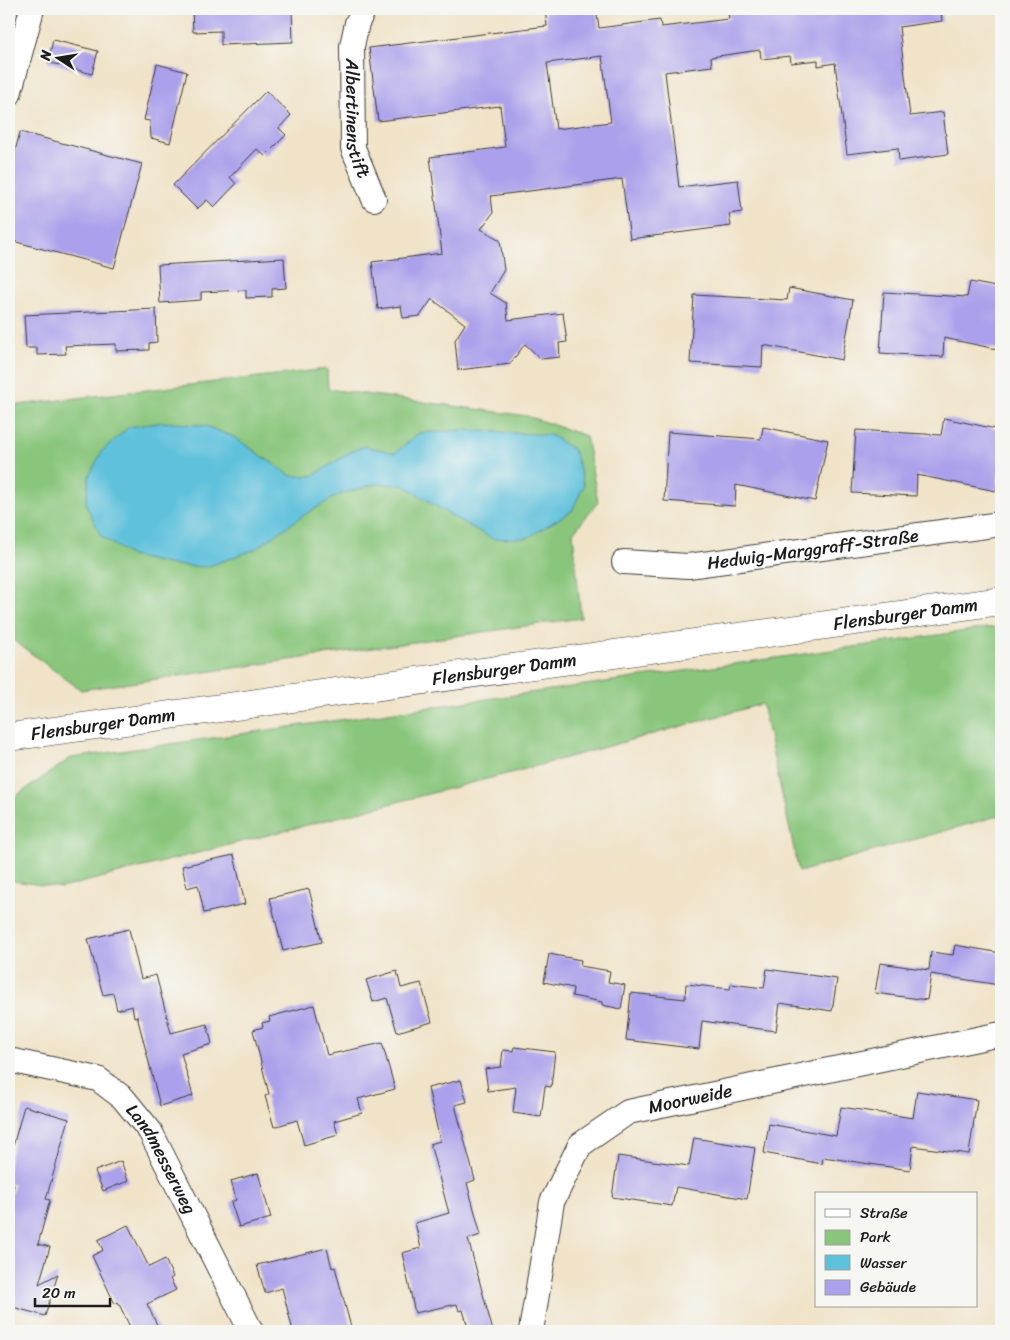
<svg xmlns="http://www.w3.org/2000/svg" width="1010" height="1340" font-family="Sriracha,sans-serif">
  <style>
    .green { fill: #89c67c; stroke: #52714c }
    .water { fill: #5ec1dc; stroke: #3d6e7c }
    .building { fill: #aba0eb; fill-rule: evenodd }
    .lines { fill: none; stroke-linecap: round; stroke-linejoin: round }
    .street-casing { stroke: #3c3a36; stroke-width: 26 }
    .secondary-casing { stroke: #3c3a36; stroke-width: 29 }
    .street { stroke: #fff; stroke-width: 24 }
    .secondary { stroke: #fff; stroke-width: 28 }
    .labels { text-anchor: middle; stroke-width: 4; stroke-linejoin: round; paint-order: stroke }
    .street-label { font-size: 18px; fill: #1c1c1c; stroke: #f6f6f2 }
  </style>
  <rect width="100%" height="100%" fill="#f6f6f2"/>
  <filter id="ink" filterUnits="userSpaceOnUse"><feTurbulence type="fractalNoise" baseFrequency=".02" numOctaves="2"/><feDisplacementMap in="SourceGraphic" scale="10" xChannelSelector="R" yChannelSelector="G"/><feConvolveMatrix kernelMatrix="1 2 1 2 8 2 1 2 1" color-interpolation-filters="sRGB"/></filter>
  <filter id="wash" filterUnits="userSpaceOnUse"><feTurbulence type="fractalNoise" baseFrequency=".0096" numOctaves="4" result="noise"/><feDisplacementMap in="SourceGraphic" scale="20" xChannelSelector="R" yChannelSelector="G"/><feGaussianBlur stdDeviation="1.12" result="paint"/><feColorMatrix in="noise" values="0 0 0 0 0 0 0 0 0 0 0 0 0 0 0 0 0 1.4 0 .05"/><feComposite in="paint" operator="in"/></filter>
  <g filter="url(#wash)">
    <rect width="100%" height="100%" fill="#f0e3c8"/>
    <path class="green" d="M 327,369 L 328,389 L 527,416 L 586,436 L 598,502 L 573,533 L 581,618 L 81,690 L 13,640 L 9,611 L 9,406 Z
      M 1001,626 L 1001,815 L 799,872 L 762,704 L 522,770 L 61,888 L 14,881 L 9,876 L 9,820 L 16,796 L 71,758 Z"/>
    <path class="water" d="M 164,422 L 206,426 L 234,437 L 291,476 L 313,476 L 352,451 L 365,446 L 395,453 L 419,433 L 463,430 L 551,435 L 574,450 L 584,485 L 572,511 L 527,538 L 493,539 L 453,517 L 403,485 L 375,484 L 338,495 L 301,517 L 254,550 L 206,567 L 172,565 L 131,556 L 101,536 L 86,504 L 89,476 L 102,451 L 129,427 Z"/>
    <g id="blocks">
      <path class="building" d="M 192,9 L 292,9 L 293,42 L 221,45 L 221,31 L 193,32 Z
        M 545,9 L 596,9 L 599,28 L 660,20 L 661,27 L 729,19 L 727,9 L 941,9 L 942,21 L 899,27 L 910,116 L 943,112 L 948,154 L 899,161 L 898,148 L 847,154 L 835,63 L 818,66 L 818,60 L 791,63 L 790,56 L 761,59 L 760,50 L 711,57 L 712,66 L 665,72 L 679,187 L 738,180 L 742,212 L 729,214 L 731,226 L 630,239 L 622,179 L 491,196 L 493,213 L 481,229 L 500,240 L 504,270 L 490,293 L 506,303 L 508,320 L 563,313 L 567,342 L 559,343 L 560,357 L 541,359 L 525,344 L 510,364 L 458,370 L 455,340 L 465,324 L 432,299 L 420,316 L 403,318 L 401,306 L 378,309 L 372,262 L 442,253 L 430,157 L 505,147 L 500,106 L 378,121 L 369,48 L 547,26 ZM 602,56 L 611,122 L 556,129 L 547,63 Z
        M 53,40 L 98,51 L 92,74 L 48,62 Z
        M 157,64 L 187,72 L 170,143 L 151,138 L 150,121 L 144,120 Z
        M 266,91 L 291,115 L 279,128 L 286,135 L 265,156 L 257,149 L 230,177 L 236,184 L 214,207 L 207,200 L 197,209 L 173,185 Z
        M 20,132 L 142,164 L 114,268 L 9,240 L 9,175 Z
        M 284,258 L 286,288 L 272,289 L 272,297 L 246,298 L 246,290 L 201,292 L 201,300 L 160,303 L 158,265 Z
        M 970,282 L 1001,288 L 1001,350 L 944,338 L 943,357 L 880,353 L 884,292 L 967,297 Z
        M 789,288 L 853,300 L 842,360 L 763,345 L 762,367 L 690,363 L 694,295 L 787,300 Z
        M 156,309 L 157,342 L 149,343 L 149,350 L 116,351 L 116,344 L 65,346 L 66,354 L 37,355 L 37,348 L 26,348 L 24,315 Z
        M 944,418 L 1001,430 L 1001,464 L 996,491 L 917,475 L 916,496 L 852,493 L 856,430 L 941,435 Z
        M 763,427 L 828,440 L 815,501 L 736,485 L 735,506 L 664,501 L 668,432 L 761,439 Z
        M 234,855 L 245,904 L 204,913 L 198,885 L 187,888 L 182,866 Z
        M 309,889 L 322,942 L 283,951 L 270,898 Z
        M 129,929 L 141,979 L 156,975 L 171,1033 L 207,1024 L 212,1044 L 181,1053 L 193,1096 L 160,1106 L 137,1016 L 134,1017 L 132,1006 L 117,1010 L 113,993 L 103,995 L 88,939 Z
        M 955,945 L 1001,953 L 999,985 L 931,974 L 927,1000 L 875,993 L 880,963 L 929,970 L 931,952 L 953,955 Z
        M 549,954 L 581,960 L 580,966 L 610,971 L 608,982 L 625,985 L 621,1009 L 602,1005 L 602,1002 L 572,996 L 573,988 L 544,982 Z
        M 767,969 L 837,979 L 832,1011 L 780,1003 L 776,1031 L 702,1021 L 699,1049 L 626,1040 L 631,993 L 685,999 L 686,984 L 730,989 L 731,984 L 764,988 Z
        M 397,971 L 401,988 L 421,983 L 432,1022 L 397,1032 L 387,998 L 373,1002 L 366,980 Z
        M 314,1005 L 327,1055 L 382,1043 L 395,1089 L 358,1099 L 362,1113 L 334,1121 L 338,1135 L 304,1145 L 297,1120 L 274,1127 L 265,1096 L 269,1094 L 253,1030 L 263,1027 L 262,1023 L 270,1021 L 269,1017 Z
        M 514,1047 L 555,1052 L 551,1087 L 545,1086 L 541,1117 L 513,1113 L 516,1087 L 488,1091 L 485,1069 L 501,1067 L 503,1050 L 513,1051 Z
        M 461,1080 L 467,1102 L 455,1105 L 475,1180 L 467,1183 L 481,1235 L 468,1239 L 493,1331 L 469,1331 L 463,1310 L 459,1311 L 457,1304 L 415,1313 L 402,1253 L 421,1248 L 415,1223 L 449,1213 L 430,1144 L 440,1141 L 428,1088 Z
        M 917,1091 L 977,1100 L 969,1154 L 913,1146 L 910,1170 L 823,1157 L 822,1164 L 764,1153 L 769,1124 L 836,1136 L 841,1107 L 913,1118 Z
        M 24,1106 L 69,1119 L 46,1199 L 50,1200 L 38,1244 L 50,1247 L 39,1284 L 58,1274 L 45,1316 L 9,1306 L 9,1204 L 14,1185 L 9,1183 L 9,1161 Z
        M 694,1138 L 755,1148 L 747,1199 L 676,1187 L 672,1206 L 612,1197 L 618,1156 L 689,1166 Z
        M 121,1161 L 128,1181 L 103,1191 L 95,1171 Z
        M 258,1173 L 271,1218 L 239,1227 L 231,1202 L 236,1200 L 231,1181 Z
        M 128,1225 L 149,1267 L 165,1259 L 173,1277 L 170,1279 L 176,1290 L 147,1304 L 160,1331 L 132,1331 L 118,1302 L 115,1304 L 92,1256 L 103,1250 L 98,1240 Z
        M 327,1248 L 332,1268 L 335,1267 L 352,1331 L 293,1331 L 282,1288 L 265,1293 L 257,1265 Z"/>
    </g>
  </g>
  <g filter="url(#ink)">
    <use href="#blocks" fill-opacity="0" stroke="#3c3a36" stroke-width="1"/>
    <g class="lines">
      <defs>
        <g id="street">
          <path id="s1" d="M 364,9 L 357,23 L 352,46 L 353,148 L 374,199"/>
          <path d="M 9,94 L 32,9"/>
          <path id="s2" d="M 624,562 L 688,566 L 1001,524"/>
          <path id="s3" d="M 9,1060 L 98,1079 L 123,1098 L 150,1131 L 251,1331"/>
          <path id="s4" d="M 531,1331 L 552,1202 L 580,1145 L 628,1112 L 1001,1034"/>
        </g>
        <g id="secondary">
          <path id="s5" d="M 9,737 L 1001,601"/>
        </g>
      </defs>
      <use href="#street" class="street-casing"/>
      <use href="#secondary" class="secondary-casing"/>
      <use href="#street" class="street"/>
      <use href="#secondary" class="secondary"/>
    </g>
  </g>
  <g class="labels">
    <g class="street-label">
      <text dy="6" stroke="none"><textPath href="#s1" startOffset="112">Albertinenstift</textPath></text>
      <text dy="6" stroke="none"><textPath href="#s2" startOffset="190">Hedwig-Marggraff-Straße</textPath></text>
      <text dy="6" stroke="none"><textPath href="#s5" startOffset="905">Flensburger Damm</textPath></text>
      <text dy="6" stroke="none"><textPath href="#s5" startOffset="500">Flensburger Damm</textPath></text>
      <text dy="6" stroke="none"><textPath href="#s5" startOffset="95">Flensburger Damm</textPath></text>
      <text dy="6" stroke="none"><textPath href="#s4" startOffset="316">Moorweide</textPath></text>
      <text dy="6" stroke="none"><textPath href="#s3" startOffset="195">Landmesserweg</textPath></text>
    </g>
  </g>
  <rect width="1010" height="1340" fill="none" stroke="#f6f6f2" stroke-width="30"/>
  <rect x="815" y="1192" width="162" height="115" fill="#f6f6f2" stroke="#9f9f9c"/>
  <rect x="825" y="1209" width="25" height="8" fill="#ffffff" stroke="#9f9f9c"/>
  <text x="860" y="1218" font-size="15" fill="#1c1c1c">Straße</text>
  <rect x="825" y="1230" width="25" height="15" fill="#89c67c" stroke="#9f9f9c"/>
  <text x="860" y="1242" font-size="15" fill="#1c1c1c">Park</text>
  <rect x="825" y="1255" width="25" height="15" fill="#5ec1dc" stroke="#9f9f9c"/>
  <text x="860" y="1268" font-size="15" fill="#1c1c1c">Wasser</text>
  <rect x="825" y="1280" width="25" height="15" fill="#aba0eb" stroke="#9f9f9c"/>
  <text x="860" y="1292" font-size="15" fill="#1c1c1c">Gebäude</text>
  <g transform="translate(58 58) rotate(282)" stroke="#f6f6f2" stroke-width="4" paint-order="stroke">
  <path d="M0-4L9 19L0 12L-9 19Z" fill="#1c1c1c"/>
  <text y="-8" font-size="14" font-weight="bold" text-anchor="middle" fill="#1c1c1c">N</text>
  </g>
  <path d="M35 1298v8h75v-8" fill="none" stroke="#1c1c1c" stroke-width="2.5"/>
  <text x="42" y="1298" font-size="15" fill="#1c1c1c" stroke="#f6f6f2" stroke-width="4" paint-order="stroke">20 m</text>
</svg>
